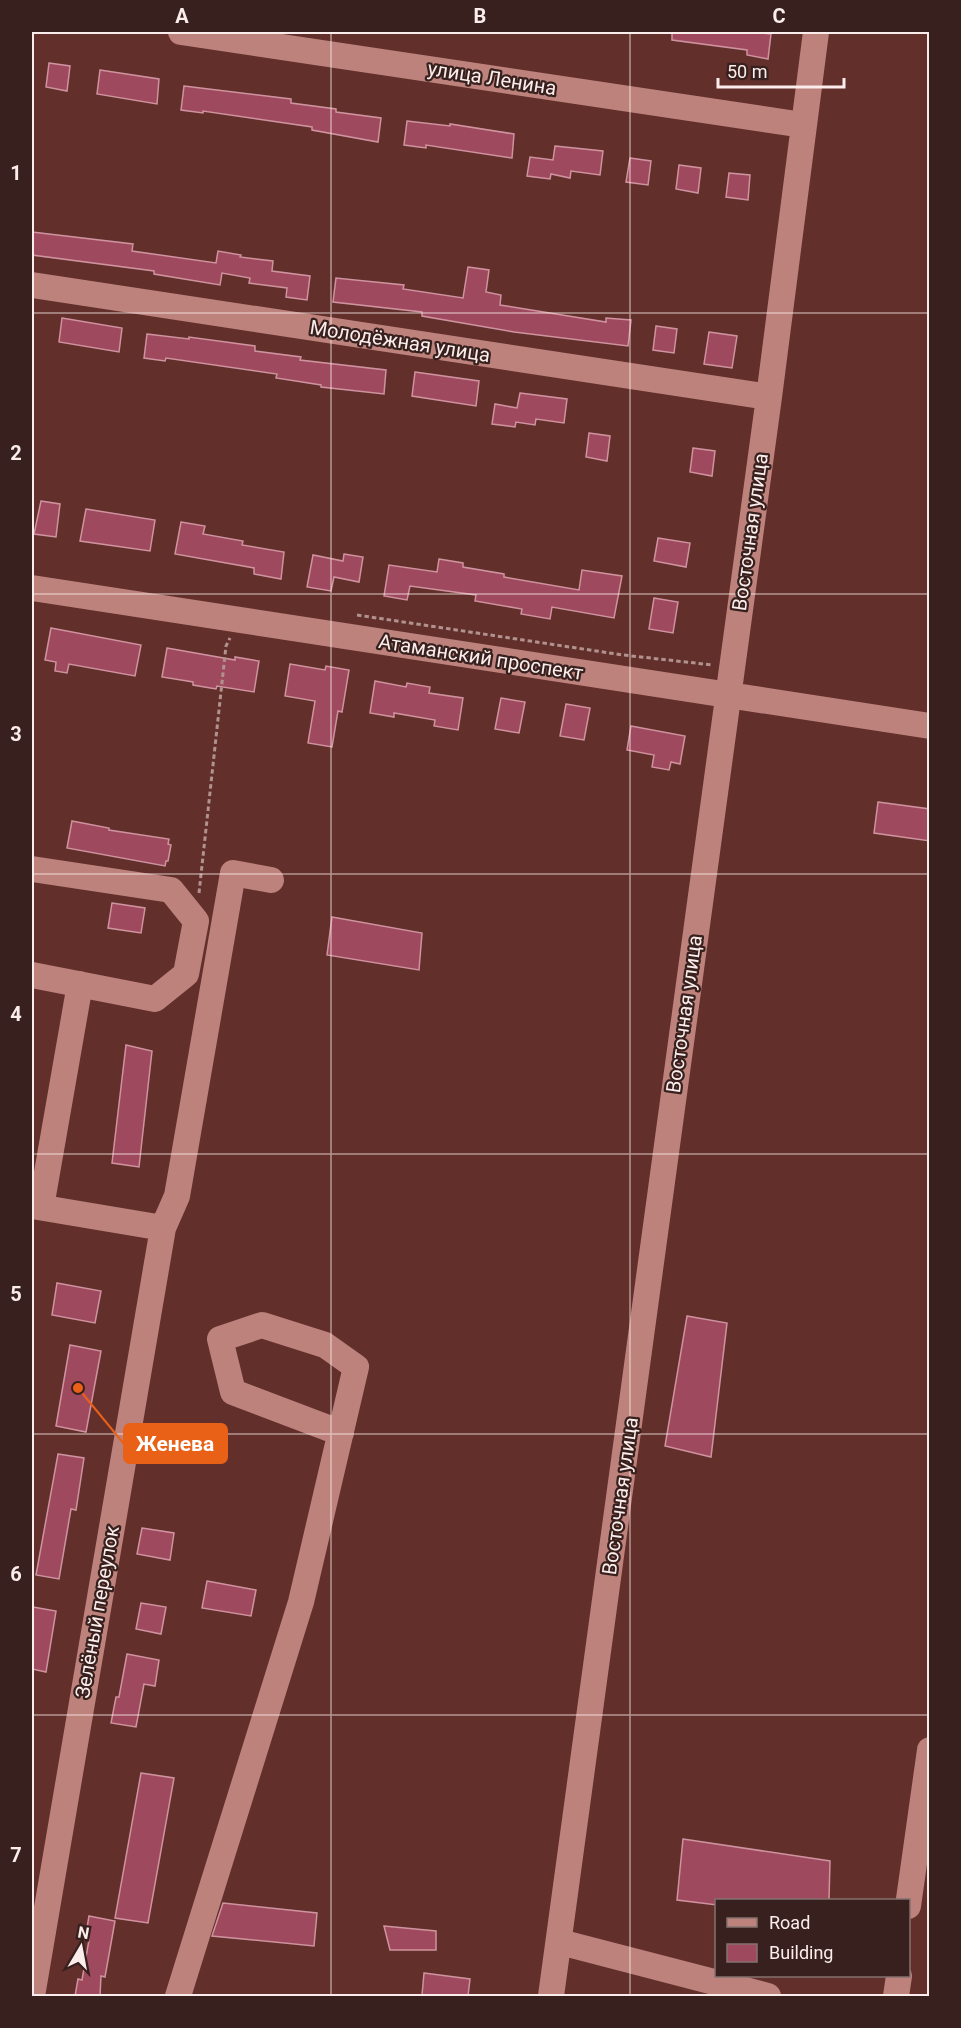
<svg xmlns="http://www.w3.org/2000/svg" width="961" height="2028" font-family="Roboto,sans-serif">
  <style>
    .building { fill: #9f495f; stroke: #cf939f; stroke-width: 1.5 }
    .lines { fill: none; stroke-linecap: round; stroke-linejoin: round }
    .path { stroke: #b1928f; stroke-width: 3; stroke-dasharray: 4.5 3; stroke-linecap: butt }
    .minor { stroke: #bd827c; stroke-width: 26 }
    .grid { fill: none; stroke: #fbedeb; stroke-width: 1.5; stroke-opacity: 0.55 }
    .labels { text-anchor: middle; stroke-width: 4.5; stroke-linejoin: round; paint-order: stroke }
    .street-label { font-size: 20px; fill: #fbedeb; stroke: #37201d }
    .leader { fill: none; stroke: #e96017; stroke-width: 2 }
    .callout-dot { fill: #e96017; stroke: #37201d; stroke-width: 2 }
    .callout { fill: #e96017; stroke: #e96017; stroke-width: 2 }
    .callout-label { font-size: 21px; text-anchor: middle; font-weight: bold; fill: #fff }
    .neatline { fill: none; stroke: #fbedeb; stroke-width: 2 }
    .grid-label { font-size: 20px; text-anchor: middle; font-weight: bold; fill: #fbedeb }
  </style>
  <rect width="100%" height="100%" fill="#622f2b"/>
  <path class="building" d="M 672,32 L 751,32 L 771,34 L 768,59 L 747,55 L 747,50 L 672,40 Z
    M 49,63 L 70,66 L 67,91 L 46,87 Z
    M 100,70 L 159,79 L 157,104 L 97,94 Z
    M 184,86 L 291,99 L 291,103 L 336,109 L 336,112 L 381,118 L 378,142 L 312,130 L 312,127 L 203,111 L 203,113 L 181,110 Z
    M 407,121 L 450,126 L 450,124 L 514,134 L 512,158 L 426,145 L 426,148 L 404,145 Z
    M 555,146 L 603,151 L 600,175 L 571,171 L 570,178 L 551,174 L 550,179 L 527,176 L 530,157 L 553,160 Z
    M 630,158 L 651,161 L 648,185 L 626,182 Z
    M 679,165 L 701,168 L 698,193 L 676,189 Z
    M 729,173 L 750,175 L 748,200 L 726,197 Z
    M 32,232 L 133,244 L 132,251 L 216,263 L 218,251 L 241,255 L 240,257 L 273,261 L 272,271 L 310,276 L 307,300 L 286,297 L 287,288 L 249,283 L 250,278 L 222,273 L 220,285 L 154,274 L 154,271 L 32,255 Z
    M 468,267 L 489,270 L 486,292 L 501,295 L 500,305 L 606,322 L 606,318 L 631,320 L 628,346 L 514,332 L 422,316 L 422,312 L 333,302 L 336,278 L 404,285 L 403,289 L 463,298 Z
    M 62,318 L 122,328 L 119,352 L 59,342 Z
    M 656,326 L 677,329 L 674,353 L 653,350 Z
    M 709,332 L 737,336 L 732,368 L 704,364 Z
    M 147,334 L 189,339 L 189,337 L 255,346 L 255,351 L 301,357 L 300,360 L 386,370 L 384,394 L 321,387 L 321,385 L 276,378 L 277,374 L 166,358 L 165,361 L 144,358 Z
    M 415,372 L 479,381 L 476,406 L 412,396 Z
    M 520,393 L 567,399 L 564,423 L 536,419 L 535,425 L 516,422 L 515,427 L 492,424 L 495,404 L 517,408 Z
    M 589,433 L 610,436 L 607,461 L 586,457 Z
    M 693,448 L 715,451 L 712,476 L 690,472 Z
    M 41,501 L 60,504 L 56,537 L 34,534 Z
    M 86,509 L 155,520 L 150,551 L 80,541 Z
    M 181,522 L 205,526 L 203,534 L 243,541 L 242,545 L 284,552 L 281,579 L 254,574 L 254,568 L 175,554 Z
    M 658,538 L 690,543 L 686,567 L 654,561 Z
    M 344,554 L 363,557 L 359,582 L 334,577 L 331,591 L 307,587 L 313,555 L 343,561 Z
    M 439,559 L 463,563 L 463,567 L 504,574 L 504,577 L 579,590 L 582,570 L 622,576 L 614,618 L 552,607 L 550,619 L 521,614 L 522,609 L 475,601 L 476,595 L 410,586 L 407,600 L 384,596 L 389,565 L 437,572 Z
    M 654,598 L 678,602 L 673,633 L 649,629 Z
    M 51,628 L 141,645 L 135,676 L 69,664 L 67,673 L 55,671 L 56,662 L 45,660 Z
    M 167,648 L 235,660 L 235,657 L 259,661 L 254,692 L 217,686 L 216,689 L 193,685 L 193,682 L 162,677 Z
    M 290,664 L 325,670 L 326,666 L 349,670 L 342,712 L 338,711 L 332,747 L 308,743 L 315,701 L 285,696 Z
    M 375,681 L 406,687 L 407,683 L 430,687 L 429,693 L 463,698 L 458,730 L 434,726 L 435,720 L 394,713 L 394,717 L 370,713 Z
    M 501,698 L 525,702 L 519,733 L 495,729 Z
    M 566,704 L 590,708 L 584,740 L 560,736 Z
    M 631,726 L 685,736 L 680,764 L 671,762 L 669,770 L 652,767 L 654,755 L 627,750 Z
    M 878,802 L 930,809 L 930,841 L 874,833 Z
    M 72,821 L 109,828 L 109,830 L 169,839 L 168,844 L 171,845 L 168,861 L 166,861 L 165,866 L 67,848 Z
    M 112,903 L 145,908 L 141,933 L 108,928 Z
    M 332,917 L 422,933 L 419,970 L 327,955 Z
    M 126,1045 L 152,1051 L 139,1167 L 112,1163 Z
    M 57,1283 L 101,1291 L 95,1323 L 52,1315 Z
    M 687,1316 L 727,1323 L 711,1457 L 665,1446 Z
    M 70,1345 L 101,1351 L 86,1432 L 56,1426 Z
    M 58,1454 L 84,1458 L 76,1510 L 71,1509 L 59,1579 L 36,1575 Z
    M 142,1528 L 174,1533 L 170,1560 L 137,1554 Z
    M 207,1581 L 256,1590 L 251,1616 L 202,1608 Z
    M 141,1603 L 166,1607 L 161,1634 L 136,1629 Z
    M 33,1607 L 56,1611 L 46,1672 L 32,1669 Z
    M 127,1654 L 159,1660 L 155,1686 L 144,1684 L 136,1727 L 111,1723 L 116,1697 L 119,1697 Z
    M 141,1773 L 174,1778 L 148,1923 L 115,1918 Z
    M 683,1839 L 830,1861 L 829,1900 L 717,1900 L 717,1905 L 677,1900 Z
    M 223,1903 L 317,1913 L 314,1946 L 212,1936 Z
    M 89,1916 L 115,1921 L 105,1977 L 101,1976 L 100,1996 L 75,1996 L 78,1979 L 82,1980 L 89,1940 L 85,1940 Z
    M 384,1926 L 436,1931 L 436,1950 L 390,1950 Z
    M 424,1973 L 470,1979 L 468,1996 L 422,1995 Z"/>
  <g class="lines">
    <path class="path" d="M 357,615 L 623,655 L 713,665
      M 199,893 L 226,646 L 230,638"/>
    <path class="minor" d="M 181,32 L 803,125
      M 32,285 L 769,397
      M 32,588 L 930,726
      M 32,869 L 171,890 L 196,921 L 186,974 L 155,999 L 32,975
      M 32,1206 L 163,1228
      M 41,1207 L 80,984
      M 908,1906 L 930,1750
      M 560,1942 L 768,1996
      M 32,1996 L 163,1228 L 177,1196 L 233,873 L 271,880
      M 178,1996 L 301,1602 L 356,1367 L 325,1345 L 262,1325 L 220,1339 L 233,1392 L 341,1433
      M 551,1996 L 769,397 L 816,32
      M 896,1996 L 899,1976"/>
  </g>
  <path class="grid" d="M 331,32 L 331,1996M 630,32 L 630,1996M 32,313 L 930,313M 32,594 L 930,594M 32,874 L 930,874M 32,1154 L 930,1154M 32,1434 L 930,1434M 32,1715 L 930,1715"/>
  <g class="labels">
    <g class="street-label">
      <text transform="translate(492 78) rotate(9)" y="7">улица Ленина</text>
      <text transform="translate(400 341) rotate(9)" y="7">Молодёжная улица</text>
      <text transform="translate(750 532) rotate(-82)" y="7">Восточная улица</text>
      <text transform="translate(481 657) rotate(9)" y="7">Атаманский проспект</text>
      <text transform="translate(684 1014) rotate(-82)" y="7">Восточная улица</text>
      <text transform="translate(620 1496) rotate(-82)" y="7">Восточная улица</text>
      <text transform="translate(97 1612) rotate(-80)" y="7">Зелёный переулок</text>
    </g>
  </g>
  <path class="leader" d="M78 1388L124 1444"/>
  <circle class="callout-dot" cx="78" cy="1388" r="6"/>
  <rect class="callout" x="124" y="1424" width="103" height="39" rx="6"/>
  <g class="callout-label">
    <text x="175" y="1451">Женева</text>
  </g>
  <rect width="961" height="2028" fill="none" stroke="#37201d" stroke-width="66"/>
  <rect x="715" y="1899" width="195" height="78" fill="#37201d" stroke="#85726f" stroke-width="1.5"/>
  <rect x="727" y="1918" width="30" height="9" fill="#bd827c" stroke="#85726f" stroke-width="1.5"/>
  <text x="769" y="1929" font-size="18" fill="#fbedeb">Road</text>
  <rect x="727" y="1944" width="30" height="18" fill="#9f495f" stroke="#85726f" stroke-width="1.5"/>
  <text x="769" y="1959" font-size="18" fill="#fbedeb">Building</text>
  <g transform="translate(81 1947) rotate(10)" stroke="#37201d" stroke-width="4.5" paint-order="stroke">
  <path d="M0-4.5L10 22L0 15L-10 22Z" fill="#fbedeb"/>
  <text y="-9" font-size="16" font-weight="bold" text-anchor="middle" fill="#fbedeb">N</text>
  </g>
  <path d="M718 78v9h126v-9" fill="none" stroke="#fbedeb" stroke-width="3"/>
  <text x="727" y="78" font-size="18" fill="#fbedeb" stroke="#37201d" stroke-width="4.5" paint-order="stroke">50 m</text>
  <rect x="33" y="33" width="895" height="1962" class="neatline"/>
  <g class="grid-label">
    <text x="182" y="23">A</text>
    <text x="480" y="23">B</text>
    <text x="779" y="23">C</text>
    <text x="16" y="180">1</text>
    <text x="16" y="460">2</text>
    <text x="16" y="741">3</text>
    <text x="16" y="1021">4</text>
    <text x="16" y="1301">5</text>
    <text x="16" y="1581">6</text>
    <text x="16" y="1862">7</text>
  </g>
</svg>
